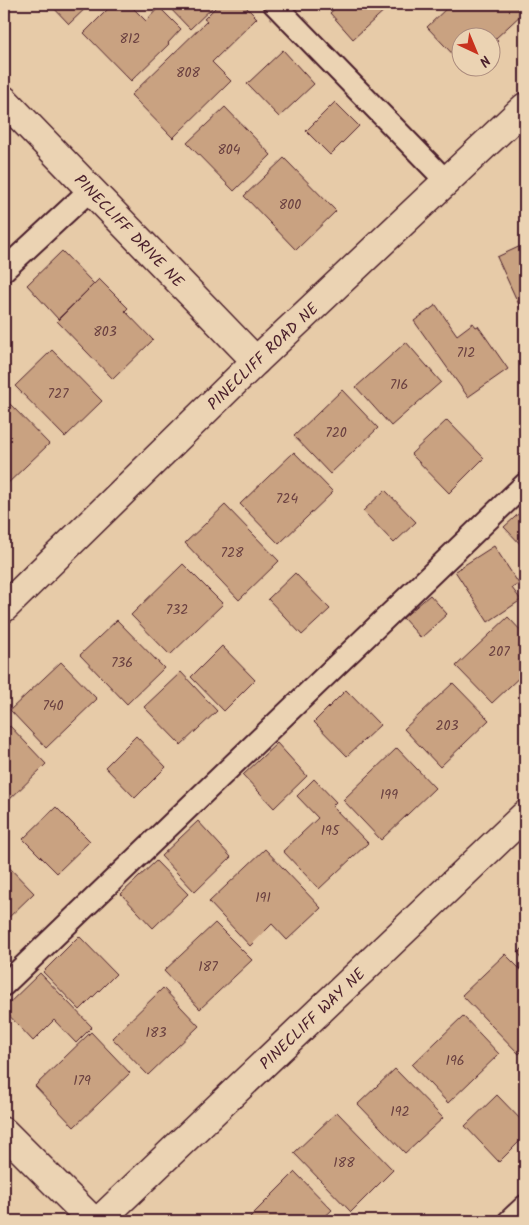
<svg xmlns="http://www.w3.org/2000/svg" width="529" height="1225" font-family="Kalam,sans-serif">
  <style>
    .building { fill: #c9a281; stroke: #4a1f2b }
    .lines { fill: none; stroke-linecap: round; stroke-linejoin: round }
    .lane-casing { stroke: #4a1f2b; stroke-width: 25 }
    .street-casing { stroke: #4a1f2b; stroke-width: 31 }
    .lane { stroke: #ebd3b3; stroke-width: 21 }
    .street { stroke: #ebd3b3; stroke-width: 28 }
    .labels { text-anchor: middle; stroke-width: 4; stroke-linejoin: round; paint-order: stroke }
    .number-label { font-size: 14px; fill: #6a4040 }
    .street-label { font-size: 16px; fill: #4a1f2b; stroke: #ebd3b3 }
  </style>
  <rect width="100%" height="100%" fill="#e7cba8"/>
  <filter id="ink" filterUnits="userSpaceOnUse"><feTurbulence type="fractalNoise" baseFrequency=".02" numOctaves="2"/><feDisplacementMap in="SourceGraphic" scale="10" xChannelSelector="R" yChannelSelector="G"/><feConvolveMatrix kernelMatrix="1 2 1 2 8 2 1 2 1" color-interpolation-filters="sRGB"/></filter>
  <g filter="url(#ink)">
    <path class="building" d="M 50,4 L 90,4 L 69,24 Z
      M 113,4 L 129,4 L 146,21 L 159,7 L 181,29 L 168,43 L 169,44 L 131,81 L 84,33 Z
      M 166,4 L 216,4 L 190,29 Z
      M 219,4 L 243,4 L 257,18 L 212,62 L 231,81 L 173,138 L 131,95 L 207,21 L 204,19 Z
      M 340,4 L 383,4 L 387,8 L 353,39 L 330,13 Z
      M 451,4 L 517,4 L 524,12 L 495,39 L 498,41 L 492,47 L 492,38 L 462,38 L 462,64 L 427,27 Z
      M 283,50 L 314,84 L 279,117 L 247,84 Z
      M 335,102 L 359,126 L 330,155 L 306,131 Z
      M 225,107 L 271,155 L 234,191 L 187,143 Z
      M 284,158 L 336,211 L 296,250 L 244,196 Z
      M 525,244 L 525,318 L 497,257 Z
      M 62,251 L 94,284 L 58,319 L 27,285 Z
      M 99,279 L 128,308 L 125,311 L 153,340 L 113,379 L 57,321 Z
      M 436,305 L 457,335 L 473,323 L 476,327 L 478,326 L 508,369 L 468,397 L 414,321 Z
      M 406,342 L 441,382 L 391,426 L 356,387 Z
      M 52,350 L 102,401 L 65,437 L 15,386 Z
      M 342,390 L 378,428 L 330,474 L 294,436 Z
      M 10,404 L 49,444 L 4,487 L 4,410 Z
      M 447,420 L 484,458 L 449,493 L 411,454 Z
      M 294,452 L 333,492 L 279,544 L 240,504 Z
      M 385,490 L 416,522 L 394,543 L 363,511 Z
      M 225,505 L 279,561 L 239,600 L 185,543 Z
      M 525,508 L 525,549 L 504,527 Z
      M 494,546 L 519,584 L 512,588 L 521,600 L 488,622 L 455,571 Z
      M 183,564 L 223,604 L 170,655 L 131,615 Z
      M 295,573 L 330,609 L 302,635 L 268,599 Z
      M 430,595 L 447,614 L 421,638 L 403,618 Z
      M 508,617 L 525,635 L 525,672 L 492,703 L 456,666 Z
      M 117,620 L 164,668 L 127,704 L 80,655 Z
      M 222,646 L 255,680 L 224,711 L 191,677 Z
      M 61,662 L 97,699 L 46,748 L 10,710 Z
      M 181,672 L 217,711 L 181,745 L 144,707 Z
      M 453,683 L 489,720 L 440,767 L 404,729 Z
      M 346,690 L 380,725 L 347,756 L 314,722 Z
      M 10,726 L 46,764 L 4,805 L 4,732 Z
      M 136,736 L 166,767 L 135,798 L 105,767 Z
      M 277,743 L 307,776 L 274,808 L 243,775 Z
      M 397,748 L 435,788 L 381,840 L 343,800 Z
      M 314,779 L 336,802 L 332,806 L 368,843 L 319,889 L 283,851 L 318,818 L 297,796 Z
      M 56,807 L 90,841 L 57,873 L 23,839 Z
      M 198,821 L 231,857 L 195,892 L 161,856 Z
      M 265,849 L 321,908 L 287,940 L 272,924 L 250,946 L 209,902 Z
      M 156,861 L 188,894 L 153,928 L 121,894 Z
      M 4,862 L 34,893 L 4,922 Z
      M 215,923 L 252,960 L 200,1009 L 164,971 Z
      M 79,936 L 116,974 L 80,1010 L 43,972 Z
      M 525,946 L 525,961 L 518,953 Z
      M 505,954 L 525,974 L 525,1048 L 519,1054 L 462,995 Z
      M 40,973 L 92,1027 L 76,1043 L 54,1020 L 33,1041 L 4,1010 L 4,1008 Z
      M 163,988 L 199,1026 L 148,1075 L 112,1038 Z
      M 463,1016 L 499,1054 L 448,1103 L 412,1065 Z
      M 91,1032 L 130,1073 L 74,1127 L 35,1086 Z
      M 395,1069 L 443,1118 L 405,1153 L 358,1104 Z
      M 497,1095 L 525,1124 L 525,1136 L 499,1162 L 465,1126 Z
      M 337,1112 L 393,1170 L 351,1212 L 294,1153 Z
      M 295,1172 L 332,1210 L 320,1221 L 249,1221 L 247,1220 Z"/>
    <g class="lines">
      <defs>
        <path id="lane" d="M 274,4 L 447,182
          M 4,270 L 90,190
          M 4,985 L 525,484
          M 509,1221 L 525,1206"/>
        <g id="street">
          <path id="s1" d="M 4,100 L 256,361"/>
          <path id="s2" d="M 4,608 L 256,361 L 525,107"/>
          <path d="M 4,1132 L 93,1221"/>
          <path id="s3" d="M 99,1221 L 525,815"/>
        </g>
      </defs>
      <use href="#lane" class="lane-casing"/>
      <use href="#street" class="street-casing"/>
      <use href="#lane" class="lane"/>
      <use href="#street" class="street"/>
    </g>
  </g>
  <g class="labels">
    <g class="number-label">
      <text x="130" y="43">812</text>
      <text x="188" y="77">808</text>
      <text x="229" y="154">804</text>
      <text x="290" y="209">800</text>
      <text x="105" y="336">803</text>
      <text x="466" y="357">712</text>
      <text x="399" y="389">716</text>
      <text x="58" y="398">727</text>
      <text x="336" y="437">720</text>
      <text x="287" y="503">724</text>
      <text x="232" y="557">728</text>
      <text x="177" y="614">732</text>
      <text x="499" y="656">207</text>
      <text x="122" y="667">736</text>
      <text x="53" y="710">740</text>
      <text x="447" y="730">203</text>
      <text x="389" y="799">199</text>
      <text x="330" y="835">195</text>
      <text x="263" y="902">191</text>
      <text x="208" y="971">187</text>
      <text x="156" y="1037">183</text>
      <text x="455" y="1065">196</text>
      <text x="82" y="1085">179</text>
      <text x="400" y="1116">192</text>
      <text x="344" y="1167">188</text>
    </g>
    <g class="street-label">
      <text dy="6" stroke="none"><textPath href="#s1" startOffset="181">PINECLIFF DRIVE NE</textPath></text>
      <text dy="6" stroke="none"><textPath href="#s2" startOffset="361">PINECLIFF ROAD NE</textPath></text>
      <text dy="6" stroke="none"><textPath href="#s3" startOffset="294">PINECLIFF WAY NE</textPath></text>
    </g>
  </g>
  <rect width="529" height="1225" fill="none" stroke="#ebd3b3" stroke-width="20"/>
  <rect x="10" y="10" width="509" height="1205" fill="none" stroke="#4a1f2b" stroke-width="2" filter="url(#ink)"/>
  <g transform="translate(476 52) rotate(136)"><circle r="24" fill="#ebd3b3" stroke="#ab8b7d"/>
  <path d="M0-4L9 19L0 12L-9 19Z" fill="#c8321e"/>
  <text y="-8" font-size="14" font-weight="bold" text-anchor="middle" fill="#4a1f2b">N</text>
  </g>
</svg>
